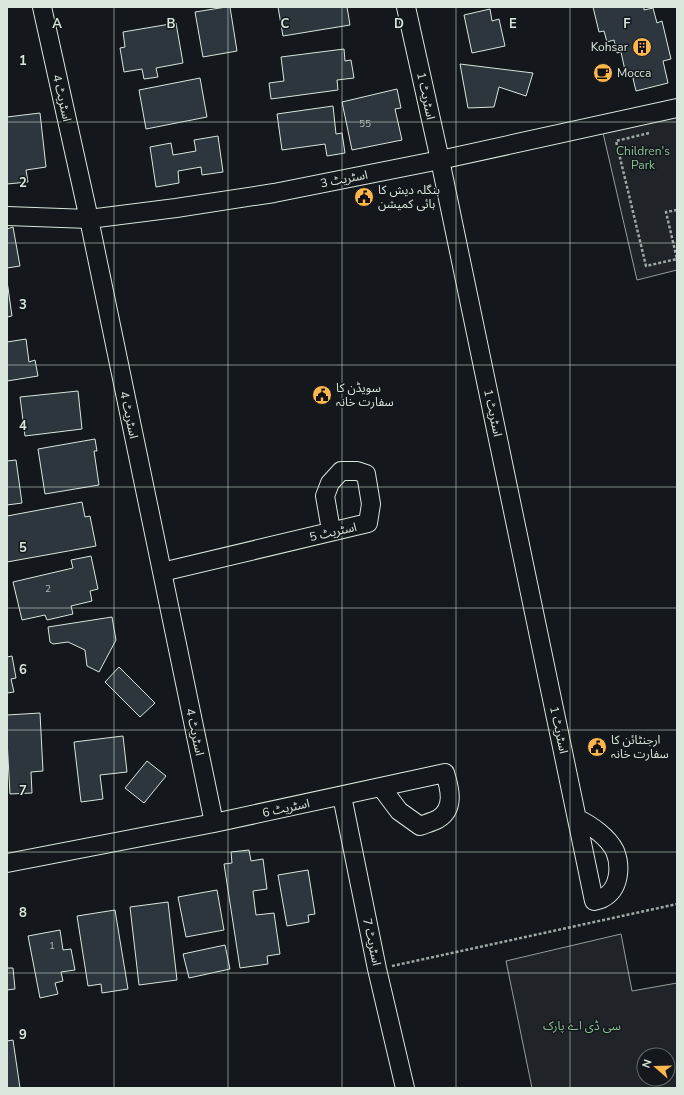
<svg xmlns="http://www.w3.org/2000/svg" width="684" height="1095" font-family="'Nunito Sans','Noto Sans Arabic',sans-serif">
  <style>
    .green { fill: #202428; stroke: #939e99; fill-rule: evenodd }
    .building { fill: #2c363c; stroke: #d8e6dc }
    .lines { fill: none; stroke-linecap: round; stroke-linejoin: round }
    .minor-casing { stroke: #d8e6dc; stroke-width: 20 }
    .path { stroke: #9da8a2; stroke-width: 2.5; stroke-dasharray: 3 2; stroke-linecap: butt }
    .minor { stroke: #14181c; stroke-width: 18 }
    .grid { fill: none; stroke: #d8e6dc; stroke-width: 1; stroke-opacity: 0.55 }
    .labels { text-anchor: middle; stroke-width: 3; stroke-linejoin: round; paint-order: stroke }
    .number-label { font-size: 10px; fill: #adbab4 }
    .poi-label { font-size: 12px; fill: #d8e6dc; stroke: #14181c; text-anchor: start }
    .street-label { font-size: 12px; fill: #d8e6dc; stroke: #14181c }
    .park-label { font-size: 12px; fill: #8ac095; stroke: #14181c }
    .grid-label { font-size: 13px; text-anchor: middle; font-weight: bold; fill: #d8e6dc; stroke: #14181c; stroke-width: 3; stroke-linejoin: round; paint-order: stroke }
  </style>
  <rect width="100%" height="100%" fill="#14181c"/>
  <path class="green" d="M 677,115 L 677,270 L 637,280 L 603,133 Z
    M 621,934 L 632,991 L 677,983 L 677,1088 L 532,1088 L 506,961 ZM 644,1055 L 668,1055 L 668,1079 L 644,1079 Z"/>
  <path class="building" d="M 226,7 L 230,7 L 237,51 L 203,57 L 195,12 Z
    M 278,7 L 347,7 L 350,25 L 283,36 Z
    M 593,7 L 644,7 L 644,10 L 653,8 L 657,23 L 662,21 L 671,59 L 663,61 L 668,83 L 636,91 L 632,74 L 626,75 L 621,52 L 617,53 L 614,40 L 607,42 L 604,31 L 599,32 Z
    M 490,9 L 492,21 L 499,19 L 505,46 L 472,53 L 464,15 Z
    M 176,23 L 183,63 L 156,68 L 158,77 L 144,79 L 142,69 L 124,72 L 120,48 L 125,47 L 123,32 Z
    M 344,49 L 345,61 L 351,60 L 354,78 L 337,80 L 338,90 L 271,99 L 269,83 L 284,81 L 281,57 Z
    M 460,64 L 533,73 L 526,96 L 499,87 L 494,107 L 468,108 Z
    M 200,78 L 207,117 L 146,129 L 139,90 Z
    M 397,89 L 401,108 L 395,109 L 402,140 L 352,150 L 342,102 Z
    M 333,106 L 336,134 L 342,133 L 345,153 L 327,156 L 325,144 L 282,150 L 277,114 Z
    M 40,113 L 46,167 L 26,170 L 28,182 L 7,184 L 7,117 Z
    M 218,136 L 223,172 L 202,175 L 201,167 L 178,171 L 179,183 L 156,187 L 150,147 L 171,143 L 173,155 L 196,151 L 194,140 Z
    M 13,227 L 20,266 L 7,268 L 7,229 Z
    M 7,281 L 12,316 L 7,317 Z
    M 26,339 L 29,362 L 35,360 L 38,376 L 7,381 L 7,342 Z
    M 78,391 L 82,429 L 25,436 L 20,397 Z
    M 95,439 L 97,451 L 94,451 L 99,485 L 45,494 L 38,449 Z
    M 16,460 L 22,503 L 7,505 L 7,461 Z
    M 82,502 L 85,517 L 90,516 L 96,546 L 7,562 L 7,516 Z
    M 91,556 L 98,589 L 90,591 L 92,601 L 71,606 L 73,614 L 47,620 L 45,615 L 22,620 L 13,582 L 73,568 L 71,560 Z
    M 112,617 L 116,640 L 99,672 L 87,666 L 85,650 L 68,642 L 53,644 L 50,642 L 48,627 Z
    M 12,656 L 16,678 L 11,679 L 14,692 L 7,693 L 7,657 Z
    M 119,667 L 155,703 L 140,717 L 105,682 Z
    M 40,713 L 43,771 L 31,772 L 32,793 L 10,794 L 7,740 L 7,715 Z
    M 123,736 L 127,772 L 100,775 L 103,799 L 81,802 L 74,742 Z
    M 147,761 L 166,776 L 144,803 L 125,788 Z
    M 249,850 L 251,861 L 263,859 L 267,889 L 253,891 L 256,915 L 274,913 L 280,954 L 267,956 L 268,964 L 240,968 L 224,864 L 232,863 L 231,852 Z
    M 308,870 L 315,914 L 308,915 L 309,922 L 287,926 L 278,875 Z
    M 217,890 L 224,930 L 186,937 L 178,897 Z
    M 168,902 L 177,980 L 139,985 L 130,907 Z
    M 115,910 L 128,989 L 102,993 L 101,984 L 88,986 L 77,916 Z
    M 60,930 L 63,950 L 71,949 L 75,970 L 61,972 L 63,981 L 55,983 L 58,994 L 40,998 L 28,936 Z
    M 225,945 L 230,969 L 189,978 L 183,954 Z
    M 7,968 L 13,968 L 15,989 L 7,990 Z
    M 13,1040 L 20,1088 L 7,1088 L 7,1041 Z"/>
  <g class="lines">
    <defs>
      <path id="minor" d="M 42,7 L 89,219 L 214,823
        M 406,7 L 440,160 L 594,901 C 597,900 601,900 603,898 C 620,889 621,866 615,851 C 608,837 591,825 578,819
        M 7,216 L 89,219 L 176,208 L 274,193 L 440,160 L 677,108
        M 162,572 L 368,523 L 371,504 L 366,474 L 357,471 L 341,471 L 330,483 L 325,496 L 331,530
        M 342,796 L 377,969 L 405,1088
        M 7,863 L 214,823 L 445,773 C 450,789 455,809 438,819 C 432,822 425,824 420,826 L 399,811 L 384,791"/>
    </defs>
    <use href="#minor" class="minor-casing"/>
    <path class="path" d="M 649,133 L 616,141 L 646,266 L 677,259
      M 677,210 L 666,212 L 677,259
      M 392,966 L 677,904"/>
    <use href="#minor" class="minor"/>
  </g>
  <path class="grid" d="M 114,7 L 114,1088M 228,7 L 228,1088M 342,7 L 342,1088M 456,7 L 456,1088M 570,7 L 570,1088M 7,122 L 677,122M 7,243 L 677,243M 7,365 L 677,365M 7,487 L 677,487M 7,608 L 677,608M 7,730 L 677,730M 7,852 L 677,852M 7,973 L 677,973"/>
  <defs>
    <symbol id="building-disc" viewBox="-11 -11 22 22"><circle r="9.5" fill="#ffb74d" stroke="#14181c"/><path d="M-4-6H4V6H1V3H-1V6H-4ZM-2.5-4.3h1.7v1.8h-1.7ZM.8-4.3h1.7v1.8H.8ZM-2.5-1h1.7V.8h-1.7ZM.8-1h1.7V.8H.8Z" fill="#111"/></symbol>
    <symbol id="cafe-disc" viewBox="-11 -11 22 22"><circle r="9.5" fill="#ffb74d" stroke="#14181c"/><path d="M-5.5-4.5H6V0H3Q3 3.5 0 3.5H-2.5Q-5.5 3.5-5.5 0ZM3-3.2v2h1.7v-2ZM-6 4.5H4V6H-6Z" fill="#111"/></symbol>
    <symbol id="civic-disc" viewBox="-11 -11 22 22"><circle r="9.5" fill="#ffb74d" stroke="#14181c"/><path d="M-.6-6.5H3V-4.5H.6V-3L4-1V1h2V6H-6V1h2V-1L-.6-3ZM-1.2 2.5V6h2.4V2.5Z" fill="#111"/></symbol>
  </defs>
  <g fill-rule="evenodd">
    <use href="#building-disc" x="631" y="36" width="22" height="22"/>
    <use href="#cafe-disc" x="592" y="62" width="22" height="22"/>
    <use href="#civic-disc" x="353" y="186" width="22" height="22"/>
    <use href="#civic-disc" x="311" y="384" width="22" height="22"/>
    <use href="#civic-disc" x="586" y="736" width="22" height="22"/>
  </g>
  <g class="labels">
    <g class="number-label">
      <text x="365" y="127">55</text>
      <text x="48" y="592">2</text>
      <text x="52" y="949">1</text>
    </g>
    <g class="poi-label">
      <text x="628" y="51" text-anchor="end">Kohsar</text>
      <text x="617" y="77">Mocca</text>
      <text x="378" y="194">بنگلہ دیش کا<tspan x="378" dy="14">ہائی کمیشن</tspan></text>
      <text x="336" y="392">سویڈن کا<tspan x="336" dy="14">سفارت خانہ</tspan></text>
      <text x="611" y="744">ارجنٹائن کا<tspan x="611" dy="14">سفارت خانہ</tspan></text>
    </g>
    <g class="street-label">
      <text transform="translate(426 96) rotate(78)" y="4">اسٹریٹ 1</text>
      <text transform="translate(62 98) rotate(77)" y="4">اسٹریٹ 4</text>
      <text transform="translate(344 179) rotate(-11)" y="4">اسٹریٹ 3</text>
      <text transform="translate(493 413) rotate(78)" y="4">اسٹریٹ 1</text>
      <text transform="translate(129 415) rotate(78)" y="4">اسٹریٹ 4</text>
      <text transform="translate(333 532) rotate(-13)" y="4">اسٹریٹ 5</text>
      <text transform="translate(559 730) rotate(78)" y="4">اسٹریٹ 1</text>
      <text transform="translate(195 732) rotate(78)" y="4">اسٹریٹ 4</text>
      <text transform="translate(286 808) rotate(-12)" y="4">اسٹریٹ 6</text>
      <text transform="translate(372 942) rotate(78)" y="4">اسٹریٹ 7</text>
    </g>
    <g class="park-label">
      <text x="643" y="155">Children's<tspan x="643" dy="14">Park</tspan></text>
      <text x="582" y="1030">سی ڈی اے پارک</text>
    </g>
  </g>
  <g class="grid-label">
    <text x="57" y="28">A</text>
    <text x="171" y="28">B</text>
    <text x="285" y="28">C</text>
    <text x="399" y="28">D</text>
    <text x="513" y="28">E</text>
    <text x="627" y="28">F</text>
    <text x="23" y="65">1</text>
    <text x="23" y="187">2</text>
    <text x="23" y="309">3</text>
    <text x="23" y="430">4</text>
    <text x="23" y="552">5</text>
    <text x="23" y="674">6</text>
    <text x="23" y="795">7</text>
    <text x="23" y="917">8</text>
    <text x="23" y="1039">9</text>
  </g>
  <rect width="684" height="1095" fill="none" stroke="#d8e6dc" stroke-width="16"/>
  <g transform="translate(656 1067) rotate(290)"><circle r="19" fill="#14181c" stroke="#626a69"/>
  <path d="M0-3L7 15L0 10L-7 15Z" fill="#ffb74d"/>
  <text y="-6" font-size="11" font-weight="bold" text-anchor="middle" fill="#d8e6dc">N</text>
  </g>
</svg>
